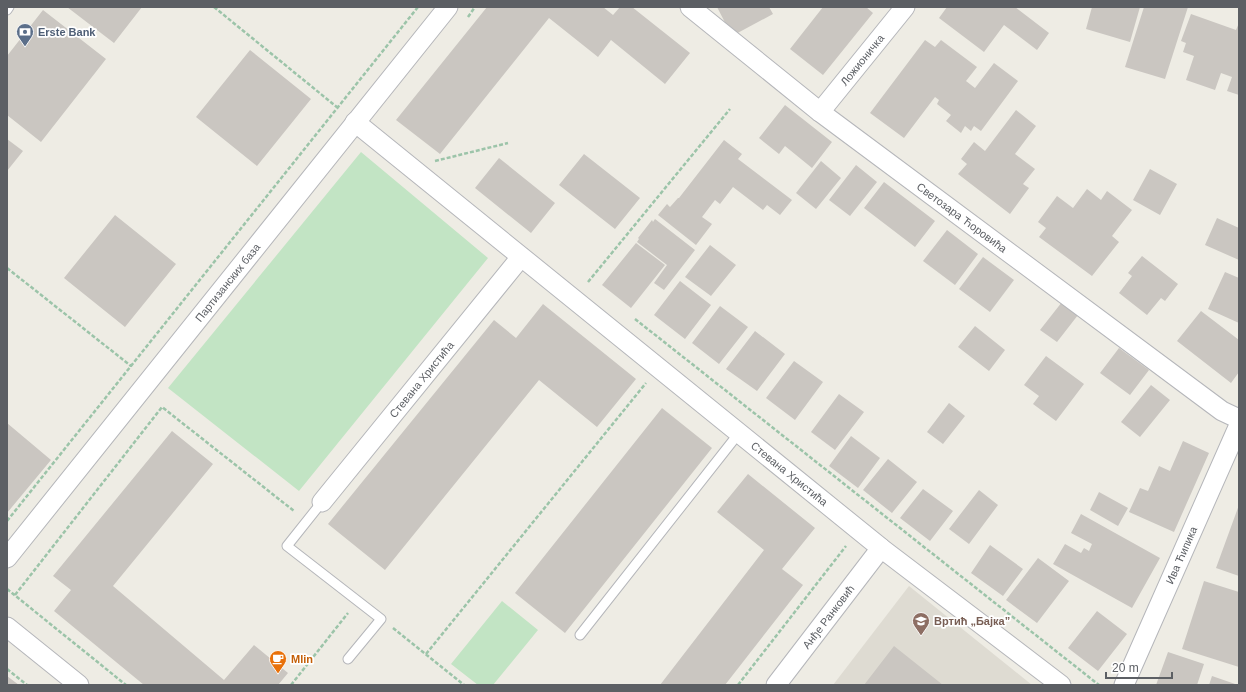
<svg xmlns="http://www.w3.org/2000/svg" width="1246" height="692" font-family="Arial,sans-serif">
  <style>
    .education { fill: #dedbd2 }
    .green { fill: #c2e4c4 }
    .building { fill: #cac6c1 }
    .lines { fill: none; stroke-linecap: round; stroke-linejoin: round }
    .service-casing { stroke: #b5b6ba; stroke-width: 11 }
    .minor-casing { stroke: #b5b6ba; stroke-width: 21 }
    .path { stroke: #9cc4a9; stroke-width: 2.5; stroke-dasharray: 4 2; stroke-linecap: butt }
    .service { stroke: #fff; stroke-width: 9 }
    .minor { stroke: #fff; stroke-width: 19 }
    .labels { text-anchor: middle; stroke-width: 3.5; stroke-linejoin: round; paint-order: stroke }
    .service-label { font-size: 11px; font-weight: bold; fill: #4e5e75; stroke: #fff; text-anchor: start }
    .street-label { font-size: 11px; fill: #5c5f64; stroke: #fff }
    .education-label { font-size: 11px; font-weight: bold; fill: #785e54; stroke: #fff; text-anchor: start }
    .food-label { font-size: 11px; font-weight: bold; fill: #c56008; stroke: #fff; text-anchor: start }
  </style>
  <rect width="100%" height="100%" fill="#eeece4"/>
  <path class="education" d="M 909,586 L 1032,685 L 833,685 Z"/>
  <path class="green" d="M 361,152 L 488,258 L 299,491 L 168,388 Z
    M 502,601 L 538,630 L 493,685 L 478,685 L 451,664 Z"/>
  <path class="building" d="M 67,7 L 142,7 L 114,43 Z
    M 487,7 L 603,7 L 613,15 L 620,7 L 632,7 L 690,53 L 665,84 L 611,40 L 598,57 L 549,18 L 440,154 L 396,120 Z
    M 717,7 L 769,7 L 773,14 L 732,36 Z
    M 823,7 L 866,7 L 873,13 L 823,75 L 790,49 Z
    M 947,7 L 1015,7 L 1049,33 L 1037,50 L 1004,25 L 984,52 L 939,18 Z
    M 1092,7 L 1140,7 L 1130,42 L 1086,29 Z
    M 1144,7 L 1188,7 L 1165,79 L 1125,67 Z
    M 43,10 L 106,59 L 41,142 L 7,115 L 7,56 Z
    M 1191,14 L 1236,30 L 1239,23 L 1239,95 L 1227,91 L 1232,77 L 1221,73 L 1215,90 L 1186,80 L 1194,56 L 1183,52 L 1186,43 L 1181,41 Z
    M 925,40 L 935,47 L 941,40 L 977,67 L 966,81 L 975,88 L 994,63 L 1018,81 L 981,131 L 974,126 L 971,131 L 965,126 L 961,133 L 946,121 L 951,115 L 937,104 L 939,100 L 935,97 L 904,138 L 870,113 Z
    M 250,50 L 311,99 L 257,166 L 196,117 Z
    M 785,105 L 832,142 L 812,168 L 785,146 L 779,154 L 759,138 Z
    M 1016,110 L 1036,126 L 1015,154 L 1035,169 L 1023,184 L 1029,188 L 1010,214 L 958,174 L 967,164 L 961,159 L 974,142 L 985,151 Z
    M 7,139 L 23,151 L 7,171 Z
    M 724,140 L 742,154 L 738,159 L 792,200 L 780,215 L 767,205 L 763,210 L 733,187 L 720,204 L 715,200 L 702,217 L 712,224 L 696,245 L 658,215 L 667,204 L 670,207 L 678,198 L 679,198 Z
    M 584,154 L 640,198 L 615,229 L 559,185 Z
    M 499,158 L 555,203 L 531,233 L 475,188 Z
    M 821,161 L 841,178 L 816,209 L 796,193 Z
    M 856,165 L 877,182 L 850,216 L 829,200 Z
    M 1150,169 L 1177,184 L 1160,215 L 1133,200 Z
    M 884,182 L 935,221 L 915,247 L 864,208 Z
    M 1087,189 L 1101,200 L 1107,191 L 1132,210 L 1112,236 L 1119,242 L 1092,276 L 1039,237 L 1046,228 L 1038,222 L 1057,196 L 1073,208 Z
    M 115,215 L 176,264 L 125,327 L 64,278 Z
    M 1217,218 L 1239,228 L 1239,260 L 1205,245 Z
    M 655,219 L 695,250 L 664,290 L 654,283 L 667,265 L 637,242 L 639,239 L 638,238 L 652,220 L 653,222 Z
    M 947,230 L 978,254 L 955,285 L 923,261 Z
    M 636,243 L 665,265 L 631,308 L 602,285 Z
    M 710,245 L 736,265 L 711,296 L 685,277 Z
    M 1142,256 L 1178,284 L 1165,301 L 1161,298 L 1147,315 L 1119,293 L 1132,276 L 1128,273 Z
    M 983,257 L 1014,280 L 990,312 L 959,289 Z
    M 1225,272 L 1239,278 L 1239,323 L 1208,309 Z
    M 680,281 L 711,305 L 685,339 L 654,315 Z
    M 1062,302 L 1078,315 L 1057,342 L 1040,330 Z
    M 543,304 L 636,379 L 597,427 L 539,380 L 385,570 L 328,524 L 494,320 L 516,338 Z
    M 720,306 L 748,327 L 719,364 L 692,343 Z
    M 1201,311 L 1239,340 L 1239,372 L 1231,383 L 1177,341 Z
    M 975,326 L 1005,350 L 989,371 L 958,347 Z
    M 755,331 L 785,354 L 757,391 L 726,369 Z
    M 1119,348 L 1149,370 L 1130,395 L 1100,373 Z
    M 1046,356 L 1084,384 L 1056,421 L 1033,404 L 1039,396 L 1024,385 Z
    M 794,361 L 823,382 L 795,420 L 766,398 Z
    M 1151,385 L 1170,400 L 1140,437 L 1121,422 Z
    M 839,394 L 864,412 L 835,450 L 811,432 Z
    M 949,403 L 965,416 L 943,444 L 927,432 Z
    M 662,408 L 712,448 L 565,633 L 515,593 Z
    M 7,423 L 51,460 L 7,513 Z
    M 172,431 L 213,464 L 113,586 L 224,680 L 254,645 L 288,673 L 278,685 L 144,685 L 54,611 L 71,590 L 53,576 Z
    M 851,436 L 880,458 L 858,488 L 829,466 Z
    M 1183,441 L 1209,453 L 1174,532 L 1129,512 L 1140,488 L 1148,491 L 1159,466 L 1170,471 Z
    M 888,459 L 917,482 L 892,513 L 863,490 Z
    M 748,474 L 815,528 L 782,569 L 803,585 L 725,685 L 660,685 L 764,550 L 717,512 Z
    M 923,489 L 953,511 L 930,541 L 900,518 Z
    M 979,490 L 998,505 L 969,544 L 949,529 Z
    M 1099,492 L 1128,508 L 1118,526 L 1090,510 Z
    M 1239,505 L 1239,576 L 1216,568 Z
    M 1081,514 L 1160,558 L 1132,608 L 1053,564 L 1065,544 L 1081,553 L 1084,548 L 1089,551 L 1092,544 L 1071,533 Z
    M 990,545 L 1023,569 L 1003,596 L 971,573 Z
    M 1038,558 L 1069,581 L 1037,623 L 1006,600 Z
    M 1204,581 L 1239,592 L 1239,667 L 1182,649 Z
    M 1097,611 L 1127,634 L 1098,671 L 1068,648 Z
    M 894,646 L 943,685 L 864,685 Z
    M 1168,652 L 1204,664 L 1197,685 L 1156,685 Z
    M 7,676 L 19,685 L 7,685 Z
    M 1212,676 L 1238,685 L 1209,685 Z"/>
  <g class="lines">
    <defs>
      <path id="service" d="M 7,10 L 9,7
        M 322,502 L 287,546 L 381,619 L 348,659
        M 580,635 L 739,433"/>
      <g id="minor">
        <path id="s1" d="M 690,7 L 820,112 L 1222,411 L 1239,419"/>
        <path id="s2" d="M 820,112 L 905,7"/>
        <path id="s3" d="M 355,122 L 881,548 L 1061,685"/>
        <path id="s4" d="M 322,502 L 521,257"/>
        <path id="s5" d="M 7,558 L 448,7"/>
        <path d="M 7,627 L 79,685"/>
        <path id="s6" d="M 776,685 L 881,548"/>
        <path id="s7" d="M 1124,685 L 1239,425"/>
      </g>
    </defs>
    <use href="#service" class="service-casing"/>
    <use href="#minor" class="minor-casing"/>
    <path class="path" d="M 214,7 L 338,108
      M 468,17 L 475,7
      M 435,161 L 508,143
      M 7,268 L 131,366
      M 588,282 L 730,109
      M 635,319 L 1099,685
      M 7,521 L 418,7
      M 7,589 L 126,685
      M 15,595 L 162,407 L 294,511
      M 393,628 L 464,685
      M 426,654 L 646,383
      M 7,669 L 27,685
      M 291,685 L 348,613
      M 738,685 L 846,546"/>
    <use href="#service" class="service"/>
    <use href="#minor" class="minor"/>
  </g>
  <defs>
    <symbol id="bank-pin" viewBox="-11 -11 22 30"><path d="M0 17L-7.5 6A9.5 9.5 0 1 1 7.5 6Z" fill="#5c6f8a" stroke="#fff"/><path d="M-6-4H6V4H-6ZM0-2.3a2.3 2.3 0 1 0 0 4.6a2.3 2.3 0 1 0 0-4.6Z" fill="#fff"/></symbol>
    <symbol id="school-pin" viewBox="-11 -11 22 30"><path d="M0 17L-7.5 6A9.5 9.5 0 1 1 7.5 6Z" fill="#8d6e63" stroke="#fff"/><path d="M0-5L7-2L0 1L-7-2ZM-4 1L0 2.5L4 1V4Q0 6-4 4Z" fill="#fff"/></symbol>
    <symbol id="cafe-pin" viewBox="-11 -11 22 30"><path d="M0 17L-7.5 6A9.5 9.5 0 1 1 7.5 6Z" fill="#e8710a" stroke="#fff"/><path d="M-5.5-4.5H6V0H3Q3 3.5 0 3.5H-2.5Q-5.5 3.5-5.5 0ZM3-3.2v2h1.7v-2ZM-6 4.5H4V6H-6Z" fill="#fff"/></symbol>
  </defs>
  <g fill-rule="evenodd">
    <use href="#bank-pin" x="15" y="22" width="20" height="27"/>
    <use href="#school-pin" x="911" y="611" width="20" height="27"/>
    <use href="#cafe-pin" x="268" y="649" width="20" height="27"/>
  </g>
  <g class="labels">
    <g class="service-label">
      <text x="38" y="36">Erste Bank</text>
    </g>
    <g class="street-label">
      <text dy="4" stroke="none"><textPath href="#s2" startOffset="67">Ложионичка</textPath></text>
      <text dy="4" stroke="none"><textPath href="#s1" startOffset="344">Светозара Ћоровића</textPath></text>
      <text dy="4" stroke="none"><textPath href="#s5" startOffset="353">Партизанских база</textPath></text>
      <text dy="4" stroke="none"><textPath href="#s4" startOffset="158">Стевана Христића</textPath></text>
      <text dy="4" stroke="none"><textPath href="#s3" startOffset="559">Стевана Христића</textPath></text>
      <text dy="4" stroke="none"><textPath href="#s7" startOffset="142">Ива Ћипика</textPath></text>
      <text dy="4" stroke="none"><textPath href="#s6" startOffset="86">Анђе Ранковић</textPath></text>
    </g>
    <g class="education-label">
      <text x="934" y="625">Вртић „Бајка”</text>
    </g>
    <g class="food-label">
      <text x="291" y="663">Mlin</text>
    </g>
  </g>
  <rect width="1246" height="692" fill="none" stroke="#5c5f64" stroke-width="16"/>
  <path d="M1106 672v6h66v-6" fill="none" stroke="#5c5f64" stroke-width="2"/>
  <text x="1112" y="672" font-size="12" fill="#5c5f64" stroke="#ffffff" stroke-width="3" paint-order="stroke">20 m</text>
</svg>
